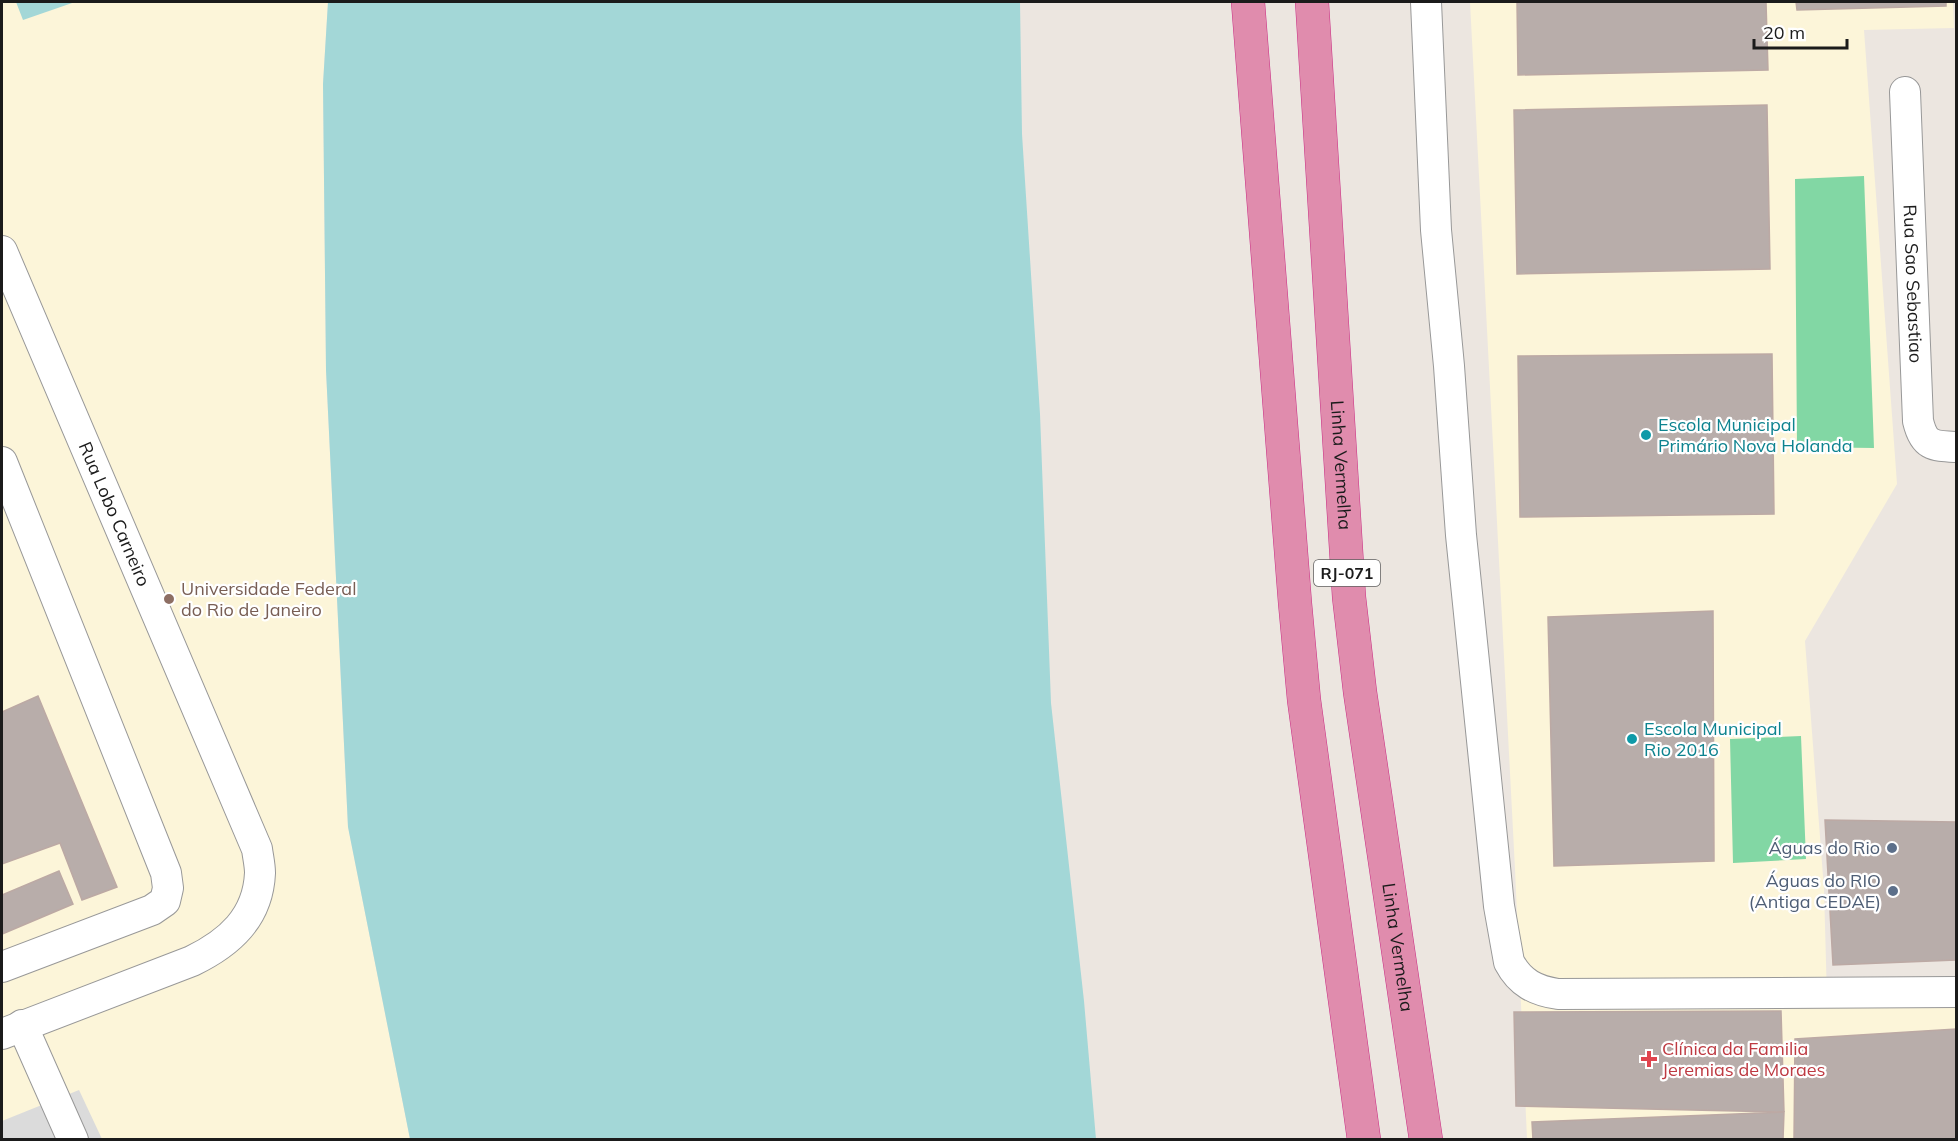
<svg xmlns="http://www.w3.org/2000/svg" width="1958" height="1141" font-family="Mulish,sans-serif">
  <style>
    .education { fill: #fcf5d9 }
    .pitch { fill: #82d7a4 }
    .parking { fill: #dbdbdb }
    .water { fill: #a3d7d7 }
    .building { fill: #b8adaa; stroke: #bca9a4; stroke-width: 1.5 }
    .lines { fill: none; stroke-linecap: round; stroke-linejoin: round }
    .minor-casing { stroke: #989898; stroke-width: 32 }
    .highway-casing { stroke: #c92e84; stroke-width: 34 }
    .minor { stroke: #fff; stroke-width: 30 }
    .highway { stroke: #e08cad; stroke-width: 33 }
    .culture-dot { fill: #0f9aa8; stroke: #fff; stroke-width: 2 }
    .education-dot { fill: #8d6e63; stroke: #fff; stroke-width: 2 }
    .service-dot { fill: #5c6f8a; stroke: #fff; stroke-width: 2 }
    .health-dot { fill: #e0444e; stroke: #fff; stroke-width: 2 }
    .labels { text-anchor: middle; stroke-width: 4.5; stroke-linejoin: round; paint-order: stroke }
    .shield { fill: #fff; stroke: #5f5f5f; stroke-width: 1.5 }
    .shield-label { font-size: 16px; font-weight: bold; fill: #1b1b1b }
    .street-label { font-size: 18px; fill: #1b1b1b; stroke: #fff }
    .culture-label { font-size: 18px; fill: #0d838f; stroke: #fff; text-anchor: start }
    .education-label { font-size: 18px; fill: #785e54; stroke: #fff; text-anchor: start }
    .service-label { font-size: 18px; fill: #4e5e75; stroke: #fff; text-anchor: end }
    .health-label { font-size: 18px; fill: #be3a42; stroke: #fff; text-anchor: start }
  </style>
  <rect width="100%" height="100%" fill="#ece6e0"/>
  <path class="education" d="M 2,2 L 328,2 L 323,84 L 326,370 L 348,827 L 410,1139 L 2,1140 Z
    M 1470,2 L 1953,2 L 1954,28 L 1864,30 L 1897,484 L 1805,641 L 1824,889 L 1827,999 L 1956,1000 L 1956,1139 L 1527,1139 L 1515,869 Z"/>
  <path class="pitch" d="M 1864,176 L 1874,448 L 1797,447 L 1795,179 Z
    M 1801,736 L 1806,859 L 1733,863 L 1730,739 Z"/>
  <path class="parking" d="M 79,1090 L 102,1139 L 2,1140 L 2,1121 Z"/>
  <path class="water" d="M 16,2 L 75,2 L 23,20 Z
    M 328,2 L 1020,2 L 1022,134 L 1040,414 L 1051,703 L 1084,1001 L 1096,1139 L 410,1139 L 348,827 L 326,370 L 323,84 Z"/>
  <path class="building" d="M 1517,2 L 1766,2 L 1768,70 L 1518,75 Z
    M 1796,2 L 1946,2 L 1946,6 L 1797,10 Z
    M 1767,105 L 1770,269 L 1517,274 L 1514,110 Z
    M 1772,354 L 1774,514 L 1520,517 L 1518,356 Z
    M 1713,611 L 1714,861 L 1554,866 L 1548,617 Z
    M 38,696 L 117,887 L 82,900 L 60,843 L 2,864 L 2,712 Z
    M 1825,820 L 1956,822 L 1956,960 L 1833,965 Z
    M 59,871 L 73,904 L 2,934 L 2,895 Z
    M 1781,1011 L 1784,1112 L 1516,1106 L 1514,1012 Z
    M 1956,1029 L 1956,1140 L 1794,1140 L 1795,1039 Z
    M 1784,1112 L 1783,1140 L 1533,1140 L 1532,1122 Z"/>
  <g class="lines">
    <defs>
      <g id="minor">
        <path d="M 1426,2 L 1436,230 L 1449,366 L 1461,535 L 1499,906 L 1509,962 C 1520,983 1536,991 1558,994 L 1956,992"/>
        <path id="s1" d="M 1905,92 L 1918,421 C 1924,446 1933,446 1956,447"/>
        <path id="s2" d="M 2,251 L 257,849 C 258,857 260,865 260,873 C 258,918 229,943 192,961 L 2,1034"/>
        <path d="M 2,462 L 166,873 L 168,888 L 165,901 L 152,910 L 2,967"/>
        <path d="M 22,1025 L 73,1140"/>
      </g>
      <g id="highway">
        <path d="M 1248,2 L 1295,603 L 1304,700 L 1364,1140"/>
        <path id="s3" d="M 1312,2 L 1349,597 L 1360,692 L 1426,1140"/>
      </g>
    </defs>
    <use href="#minor" class="minor-casing"/>
    <use href="#highway" class="highway-casing"/>
    <use href="#minor" class="minor"/>
    <use href="#highway" class="highway"/>
  </g>
  <g class="culture-dot">
    <circle cx="1646" cy="435" r="6"/>
    <circle cx="1632" cy="739" r="6"/>
  </g>
  <circle class="education-dot" cx="169" cy="599" r="6"/>
  <g class="service-dot">
    <circle cx="1892" cy="848" r="6"/>
    <circle cx="1893" cy="891" r="6"/>
  </g>
  <path class="health-dot" d="M1646 1050h6v6h6v6h-6v6h-6v-6h-6v-6h6z"/>
  <g class="labels">
    <rect class="shield" x="1314" y="560" width="66" height="26" rx="4.5"/>
    <g class="shield-label">
      <text x="1347" y="579">RJ-071</text>
    </g>
    <g class="street-label">
      <text dy="6" stroke="none"><textPath href="#s1" startOffset="192">Rua Sao Sebastiao</textPath></text>
      <text dy="6" stroke="none"><textPath href="#s3" startOffset="464">Linha Vermelha</textPath></text>
      <text dy="6" stroke="none"><textPath href="#s2" startOffset="286">Rua Lobo Carneiro</textPath></text>
      <text dy="6" stroke="none"><textPath href="#s3" startOffset="950">Linha Vermelha</textPath></text>
    </g>
    <g class="culture-label">
      <text x="1658" y="431">Escola Municipal<tspan x="1658" dy="21">Primário Nova Holanda</tspan></text>
      <text x="1644" y="735">Escola Municipal<tspan x="1644" dy="21">Rio 2016</tspan></text>
    </g>
    <g class="education-label">
      <text x="181" y="595">Universidade Federal<tspan x="181" dy="21">do Rio de Janeiro</tspan></text>
    </g>
    <g class="service-label">
      <text x="1880" y="854">Águas do Rio</text>
      <text x="1881" y="887">Águas do RIO<tspan x="1881" dy="21">(Antiga CEDAE)</tspan></text>
    </g>
    <g class="health-label">
      <text x="1662" y="1055">Clínica da Familia<tspan x="1662" dy="21">Jeremias de Moraes</tspan></text>
    </g>
  </g>
  <rect width="1958" height="1141" fill="none" stroke="#1b1b1b" stroke-width="6"/>
  <path d="M1754 39v9h93v-9" fill="none" stroke="#1b1b1b" stroke-width="3"/>
  <text x="1763" y="39" font-size="18" fill="#1b1b1b" stroke="#ffffff" stroke-width="4.5" paint-order="stroke">20 m</text>
</svg>
